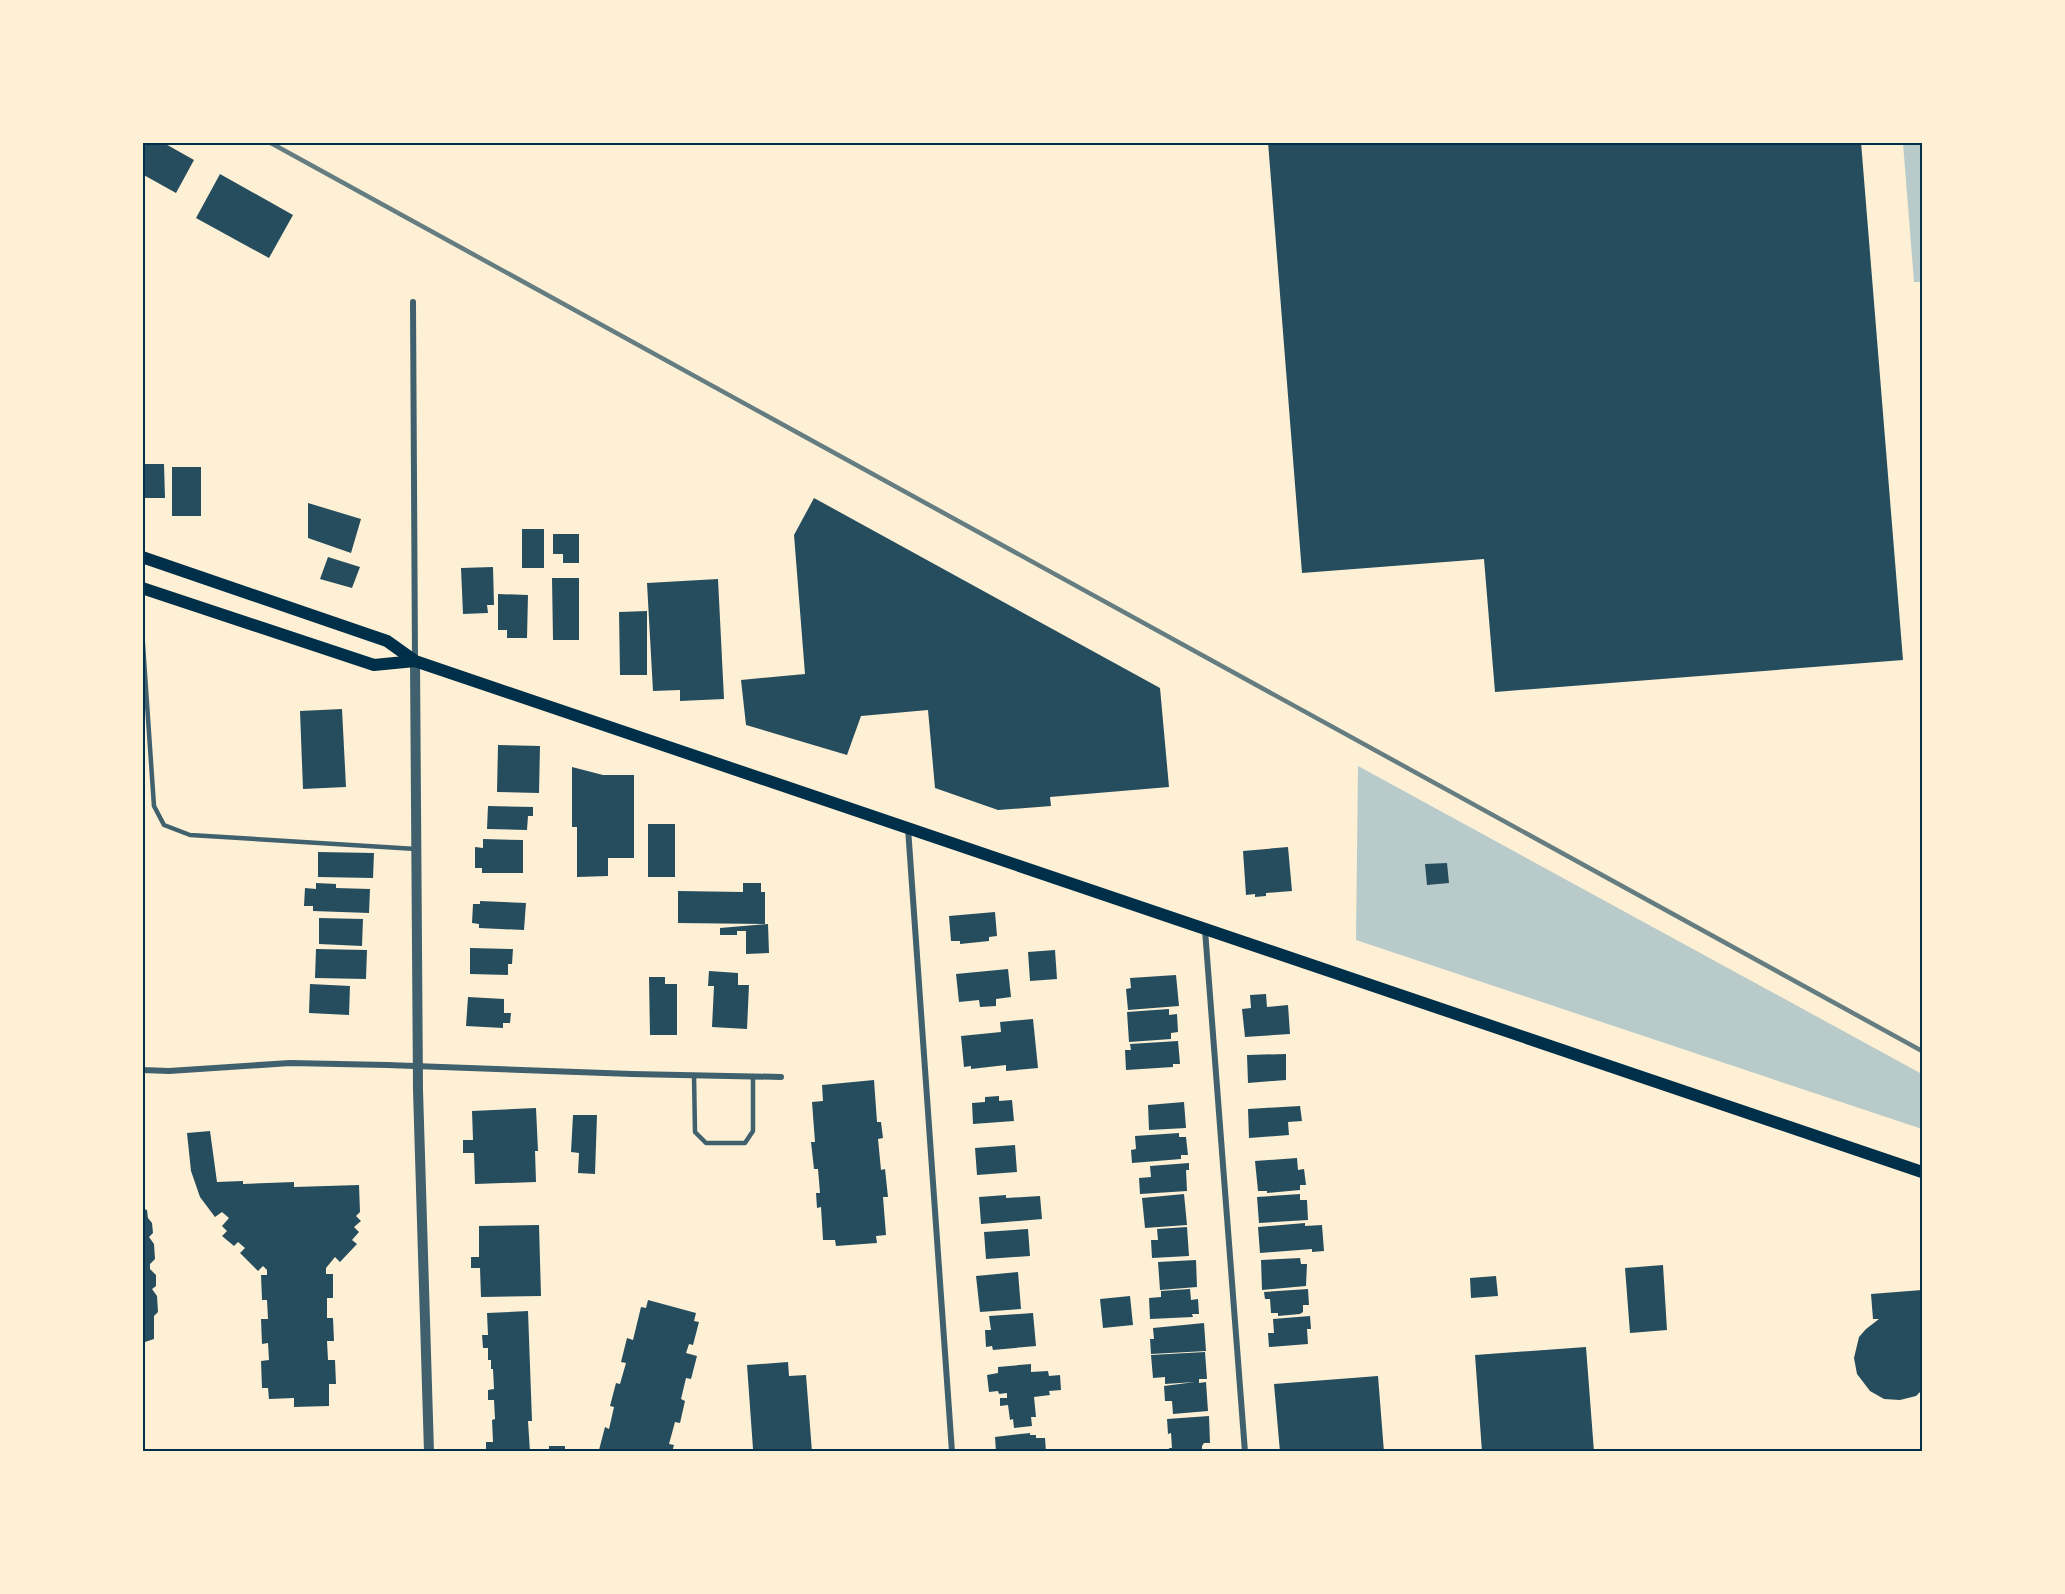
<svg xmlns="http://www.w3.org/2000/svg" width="2065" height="1594" font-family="'Fira Sans',sans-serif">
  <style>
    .green { fill: #b9caca }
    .building { fill: #264d5e }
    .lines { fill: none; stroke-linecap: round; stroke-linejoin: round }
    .service { stroke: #3f606c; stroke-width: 4.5 }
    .minor { stroke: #3f606c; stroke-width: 6 }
    .tertiary { stroke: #3f606c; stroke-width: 10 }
    .secondary { stroke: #003049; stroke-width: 12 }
    .rail { stroke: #657d81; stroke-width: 4.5 }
    .neatline { fill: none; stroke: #003049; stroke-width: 2 }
  </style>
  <rect width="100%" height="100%" fill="#fdf0d5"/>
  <path class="green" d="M 1903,143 L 1922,143 L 1922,282 L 1914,282 Z
    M 1358,766 L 1922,1074 L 1922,1129 L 1356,940 Z"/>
  <path class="building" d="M 142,142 L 162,142 L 194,160 L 176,193 L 142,174 Z
    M 1268,142 L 1861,142 L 1903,660 L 1495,692 L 1484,559 L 1302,573 Z
    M 220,174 L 293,215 L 269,258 L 196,218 Z
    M 142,464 L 164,464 L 165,498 L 142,498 Z
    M 172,467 L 201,467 L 201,516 L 172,516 Z
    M 814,498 L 1160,688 L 1169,787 L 1050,797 L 1051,806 L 998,810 L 935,788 L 928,710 L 861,716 L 847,755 L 746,725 L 741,680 L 805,674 L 794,535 Z
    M 308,503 L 361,519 L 351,553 L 308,538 Z
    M 522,529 L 544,529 L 544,568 L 522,568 Z
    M 553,534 L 579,534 L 579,563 L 563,563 L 563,554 L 553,554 Z
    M 328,557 L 360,567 L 352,588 L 320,579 Z
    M 493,567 L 494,605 L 487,605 L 488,613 L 463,614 L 461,568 Z
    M 552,578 L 579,578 L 579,640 L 553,640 Z
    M 718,579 L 724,699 L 680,701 L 680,690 L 653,691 L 647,583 Z
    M 498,594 L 528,595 L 527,638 L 507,638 L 507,630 L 498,630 Z
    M 647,611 L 647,675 L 620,675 L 619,612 Z
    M 342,709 L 346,787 L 303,789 L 300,711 Z
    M 498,745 L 540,746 L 539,793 L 497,792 Z
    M 572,767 L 603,775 L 634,775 L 634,858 L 608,858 L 608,876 L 577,877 L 577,827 L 572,827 Z
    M 488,806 L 533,807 L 533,816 L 528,816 L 527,830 L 487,829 Z
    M 648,824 L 675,824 L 675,877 L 648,877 Z
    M 483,839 L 523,840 L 523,873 L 482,873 L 482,868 L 475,868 L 475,847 L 483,848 Z
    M 1288,847 L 1292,891 L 1266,893 L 1266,896 L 1255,897 L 1255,894 L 1246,895 L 1243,851 Z
    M 318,852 L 374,853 L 373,878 L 318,877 Z
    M 1447,863 L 1449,883 L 1427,885 L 1425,864 Z
    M 316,883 L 336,884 L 336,888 L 370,889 L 369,913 L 313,911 L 313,906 L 304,906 L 305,888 L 316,889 Z
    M 743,883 L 761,883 L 761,892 L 765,892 L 765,924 L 678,923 L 678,891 L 743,892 Z
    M 480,901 L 526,903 L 524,930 L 479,928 L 479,924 L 472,923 L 473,904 L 480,904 Z
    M 995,912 L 997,936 L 989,937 L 989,941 L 960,944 L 960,941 L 951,941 L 949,916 Z
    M 319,918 L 363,919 L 362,946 L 319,944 Z
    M 768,924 L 769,953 L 746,954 L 746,931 L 737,931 L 737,935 L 720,935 L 720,928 Z
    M 470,948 L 513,949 L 512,964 L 508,964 L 508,975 L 470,974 Z
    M 316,949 L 367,950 L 366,979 L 315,978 Z
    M 1055,950 L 1057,979 L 1030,981 L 1028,952 Z
    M 1008,969 L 1011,997 L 996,999 L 996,1006 L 980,1007 L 979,1000 L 959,1002 L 956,974 Z
    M 709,971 L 738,973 L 738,985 L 749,985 L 747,1029 L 712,1027 L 714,986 L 708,986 Z
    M 1176,975 L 1179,1006 L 1128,1010 L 1126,989 L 1131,988 L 1130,978 Z
    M 649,977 L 665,977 L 665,984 L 677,984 L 677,1035 L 650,1035 Z
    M 310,984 L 350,986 L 349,1015 L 309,1013 Z
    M 1266,994 L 1267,1007 L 1288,1005 L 1290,1034 L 1245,1037 L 1242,1009 L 1251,1008 L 1250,995 Z
    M 468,997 L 504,999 L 504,1013 L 511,1013 L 510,1023 L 503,1023 L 503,1028 L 466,1026 Z
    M 1169,1009 L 1169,1015 L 1177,1014 L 1178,1032 L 1171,1033 L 1171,1039 L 1129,1042 L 1127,1012 Z
    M 1033,1019 L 1038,1068 L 1006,1071 L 1006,1065 L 971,1069 L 971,1066 L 964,1067 L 961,1036 L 1001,1032 L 1000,1022 Z
    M 1178,1041 L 1180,1064 L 1173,1064 L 1173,1067 L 1126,1070 L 1125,1050 L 1131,1050 L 1130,1044 Z
    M 1286,1054 L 1286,1080 L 1248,1083 L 1247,1055 Z
    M 874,1080 L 877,1122 L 881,1122 L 883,1138 L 878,1139 L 881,1170 L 885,1169 L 888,1197 L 883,1197 L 886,1235 L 876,1236 L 877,1243 L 836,1246 L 835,1240 L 823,1240 L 821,1207 L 817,1208 L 816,1193 L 820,1193 L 818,1169 L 814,1169 L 811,1142 L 815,1142 L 812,1102 L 823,1101 L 822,1085 Z
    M 999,1096 L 999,1101 L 1012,1100 L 1014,1121 L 973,1124 L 972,1103 L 985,1102 L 985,1097 Z
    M 1184,1102 L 1186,1128 L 1149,1130 L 1148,1105 Z
    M 1300,1106 L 1302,1121 L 1288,1122 L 1289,1135 L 1249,1138 L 1248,1109 Z
    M 536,1108 L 538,1151 L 535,1151 L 536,1182 L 475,1184 L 474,1153 L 463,1153 L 463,1140 L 473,1140 L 472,1111 Z
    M 573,1115 L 597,1115 L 595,1174 L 578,1173 L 579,1153 L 571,1152 Z
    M 210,1131 L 217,1182 L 243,1181 L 243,1184 L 294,1182 L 294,1187 L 359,1185 L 360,1212 L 356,1216 L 361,1221 L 354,1227 L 359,1232 L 352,1240 L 357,1244 L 340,1262 L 335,1257 L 326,1268 L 326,1274 L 333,1274 L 333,1298 L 327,1298 L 327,1318 L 333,1318 L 334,1341 L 327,1341 L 328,1360 L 335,1360 L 336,1384 L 329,1384 L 329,1406 L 294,1407 L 294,1398 L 269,1399 L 268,1388 L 262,1388 L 261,1361 L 269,1360 L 268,1343 L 262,1344 L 261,1319 L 268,1319 L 267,1300 L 262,1300 L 261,1275 L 267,1275 L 267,1270 L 263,1266 L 258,1271 L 240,1253 L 245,1248 L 238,1242 L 234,1246 L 222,1236 L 227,1231 L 222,1226 L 229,1218 L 222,1212 L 215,1217 L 200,1197 L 191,1171 L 187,1133 Z
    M 1179,1133 L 1179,1137 L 1186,1137 L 1188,1155 L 1181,1155 L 1181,1159 L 1132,1163 L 1131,1150 L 1136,1149 L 1135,1136 Z
    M 1015,1145 L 1017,1172 L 977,1175 L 975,1148 Z
    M 1297,1158 L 1298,1170 L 1304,1169 L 1306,1185 L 1300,1185 L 1300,1190 L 1267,1193 L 1267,1191 L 1258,1191 L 1255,1161 Z
    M 1189,1163 L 1189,1170 L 1186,1170 L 1187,1191 L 1140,1194 L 1139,1178 L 1151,1177 L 1150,1166 Z
    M 1184,1194 L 1187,1225 L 1145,1228 L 1142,1198 Z
    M 1300,1194 L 1300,1200 L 1307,1200 L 1308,1220 L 1259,1223 L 1257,1197 Z
    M 1006,1195 L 1006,1198 L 1040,1196 L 1042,1219 L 981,1224 L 979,1197 Z
    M 142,1208 L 147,1210 L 148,1218 L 152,1223 L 153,1233 L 149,1237 L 154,1244 L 155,1259 L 150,1264 L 150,1269 L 156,1275 L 156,1286 L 152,1289 L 157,1296 L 158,1312 L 154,1316 L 154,1339 L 142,1343 Z
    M 1305,1223 L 1305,1226 L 1322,1225 L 1324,1251 L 1312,1252 L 1312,1249 L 1260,1253 L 1258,1227 Z
    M 539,1225 L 541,1296 L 481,1297 L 480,1268 L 471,1268 L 471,1257 L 479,1257 L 479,1226 Z
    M 1187,1227 L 1189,1256 L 1152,1258 L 1151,1240 L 1158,1240 L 1157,1229 Z
    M 1028,1229 L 1030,1256 L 986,1259 L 984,1232 Z
    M 1300,1258 L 1301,1264 L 1307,1264 L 1306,1286 L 1262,1290 L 1261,1260 Z
    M 1196,1260 L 1197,1287 L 1160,1290 L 1158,1262 Z
    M 1663,1265 L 1667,1330 L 1630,1333 L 1625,1268 Z
    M 1018,1272 L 1021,1309 L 980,1312 L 976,1276 Z
    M 1496,1276 L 1498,1296 L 1471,1298 L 1470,1278 Z
    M 1190,1289 L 1191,1300 L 1198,1299 L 1199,1314 L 1192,1314 L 1193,1317 L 1150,1319 L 1149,1298 L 1161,1297 L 1161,1291 Z
    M 1308,1289 L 1309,1305 L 1303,1305 L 1303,1312 L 1300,1314 L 1278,1316 L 1278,1313 L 1271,1313 L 1270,1299 L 1265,1299 L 1264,1292 Z
    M 1922,1290 L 1922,1390 L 1916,1396 L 1900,1400 L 1884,1399 L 1870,1391 L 1857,1374 L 1854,1358 L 1859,1337 L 1866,1329 L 1879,1319 L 1873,1319 L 1871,1294 Z
    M 1130,1296 L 1133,1325 L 1103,1328 L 1100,1299 Z
    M 648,1300 L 696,1313 L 694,1321 L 699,1322 L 693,1345 L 689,1344 L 686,1353 L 697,1356 L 691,1379 L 686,1378 L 681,1399 L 685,1401 L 680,1423 L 675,1422 L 669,1444 L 674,1445 L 672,1452 L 599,1450 L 605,1427 L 609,1429 L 614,1407 L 610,1406 L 616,1383 L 620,1384 L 626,1363 L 621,1362 L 627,1338 L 633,1340 L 641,1307 L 646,1308 Z
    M 528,1311 L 532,1421 L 528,1421 L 530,1452 L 486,1452 L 486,1442 L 493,1442 L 492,1420 L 495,1419 L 494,1400 L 488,1400 L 488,1390 L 494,1389 L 493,1369 L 491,1369 L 491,1360 L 488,1360 L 488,1348 L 483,1348 L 482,1335 L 488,1335 L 487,1313 Z
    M 1033,1313 L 1036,1346 L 993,1350 L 992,1346 L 986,1347 L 985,1330 L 991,1330 L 989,1316 Z
    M 1310,1316 L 1311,1329 L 1307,1329 L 1308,1344 L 1269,1347 L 1268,1333 L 1274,1333 L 1273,1319 Z
    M 1204,1323 L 1206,1351 L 1151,1354 L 1150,1339 L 1154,1339 L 1153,1328 Z
    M 1586,1347 L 1594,1452 L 1482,1452 L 1475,1355 Z
    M 1205,1352 L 1207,1379 L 1199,1379 L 1199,1383 L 1206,1382 L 1208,1411 L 1173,1414 L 1172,1401 L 1165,1401 L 1164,1386 L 1195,1382 L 1165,1384 L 1165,1377 L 1153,1378 L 1151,1355 Z
    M 788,1362 L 789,1376 L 806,1375 L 812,1452 L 746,1452 L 746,1449 L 753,1449 L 747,1365 Z
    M 1031,1364 L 1031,1372 L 1048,1371 L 1049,1376 L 1060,1375 L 1061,1390 L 1049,1391 L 1050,1395 L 1034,1397 L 1036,1417 L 1031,1417 L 1032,1426 L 1014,1428 L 1013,1419 L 1010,1420 L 1008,1405 L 1000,1406 L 1000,1398 L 1007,1398 L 1007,1393 L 999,1394 L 998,1391 L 989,1392 L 987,1375 L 998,1373 L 998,1367 Z
    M 1378,1376 L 1384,1452 L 1280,1452 L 1274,1384 Z
    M 1209,1416 L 1210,1443 L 1204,1443 L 1202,1446 L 1202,1452 L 1170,1452 L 1169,1448 L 1172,1448 L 1171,1433 L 1168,1434 L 1167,1419 Z
    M 1030,1433 L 1030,1435 L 1036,1435 L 1036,1438 L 1045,1438 L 1046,1452 L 996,1452 L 995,1437 Z
    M 549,1446 L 565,1446 L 565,1452 L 549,1452 Z"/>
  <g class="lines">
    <path class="service" d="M 142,630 L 154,806 L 164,825 L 190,835 L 416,849
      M 694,1075 L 695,1132 L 706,1143 L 745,1143 L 753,1131 L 753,1076"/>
    <path class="minor" d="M 413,302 L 415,661
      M 908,828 L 952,1452
      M 1205,930 L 1245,1452
      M 142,1070 L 169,1071 L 290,1063 L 387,1065 L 632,1074 L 781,1077"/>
    <path class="tertiary" d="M 415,661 L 418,1090 L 429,1452"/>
    <path class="secondary" d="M 142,557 L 387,641 L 415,661 L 1922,1172
      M 142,588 L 374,665 L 415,661"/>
    <path class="rail" d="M 269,142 L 1922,1051"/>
  </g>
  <rect width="2065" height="1594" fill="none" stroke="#fdf0d5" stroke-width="288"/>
  <rect x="144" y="144" width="1777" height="1306" class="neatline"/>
</svg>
